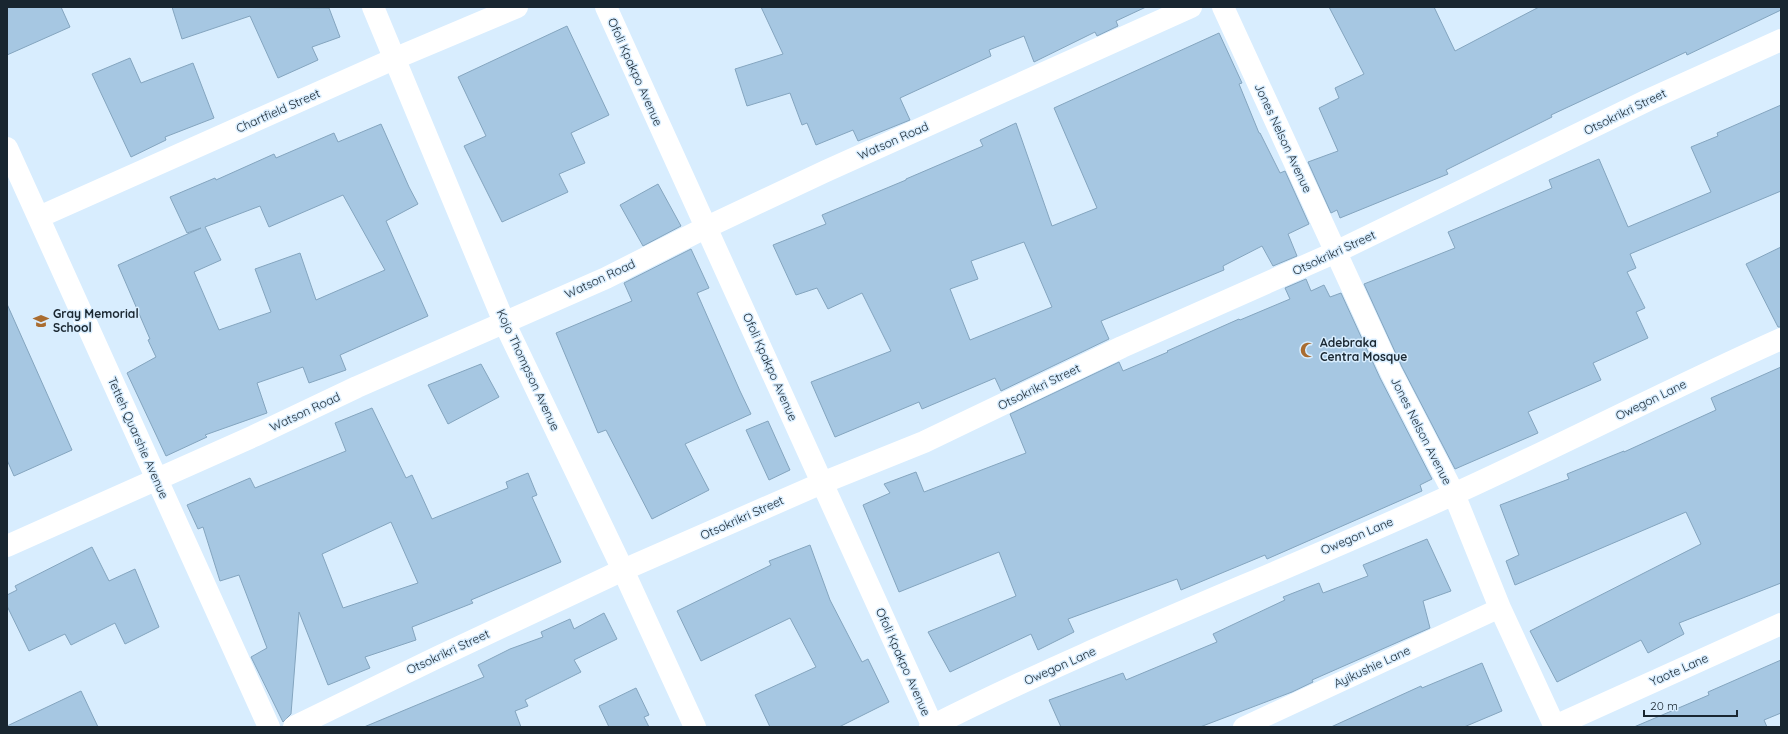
<svg xmlns="http://www.w3.org/2000/svg" width="1788" height="734" font-family="Quicksand,sans-serif">
  <style>
    .building { fill: #a6c7e2; stroke: #84a5bf; fill-rule: evenodd }
    .lines { fill: none; stroke-linecap: round; stroke-linejoin: round }
    .pedestrian { stroke: #fff; stroke-width: 20 }
    .minor { stroke: #fff; stroke-width: 22 }
    .secondary { stroke: #fff; stroke-width: 22 }
    .labels { text-anchor: middle; stroke-width: 3; stroke-linejoin: round; paint-order: stroke }
    .street-label { font-size: 12px; fill: #192630; stroke: #d8edfe }
    .poi-label { font-size: 12px; font-weight: bold; fill: #192630; stroke: #d8edfe; text-anchor: start }
  </style>
  <rect width="100%" height="100%" fill="#d8edfe"/>
  <path class="building" d="M 7,7 L 61,7 L 70,27 L 7,55 Z
    M 172,7 L 329,8 L 340,37 L 312,47 L 318,60 L 278,78 L 250,16 L 182,39 Z
    M 761,7 L 1146,7 L 1116,21 L 1118,26 L 1097,36 L 1095,32 L 1034,62 L 1024,36 L 989,50 L 991,56 L 900,98 L 910,120 L 858,141 L 853,130 L 816,145 L 807,123 L 802,125 L 790,93 L 747,106 L 735,69 L 783,54 Z
    M 1329,7 L 1434,7 L 1455,51 L 1539,7 L 1781,7 L 1781,10 L 1687,55 L 1686,52 L 1551,115 L 1552,117 L 1446,170 L 1448,174 L 1340,218 L 1337,210 L 1331,213 L 1308,162 L 1338,151 L 1319,108 L 1339,98 L 1335,88 L 1364,74 Z
    M 567,26 L 609,115 L 571,133 L 585,163 L 559,174 L 568,192 L 502,222 L 464,146 L 486,136 L 458,77 Z
    M 1219,33 L 1242,83 L 1239,84 L 1259,133 L 1260,133 L 1280,173 L 1285,171 L 1309,224 L 1288,234 L 1297,256 L 1273,266 L 1262,246 L 1223,266 L 1224,270 L 1101,321 L 1109,339 L 1001,391 L 995,378 L 922,409 L 919,402 L 835,437 L 811,382 L 891,351 L 862,293 L 828,309 L 817,288 L 796,295 L 773,245 L 826,224 L 822,215 L 906,180 L 906,179 L 983,146 L 980,140 L 1016,123 L 1052,226 L 1097,208 L 1054,108 ZM 1024,242 L 1052,307 L 970,340 L 950,289 L 978,279 L 971,261 Z
    M 130,58 L 141,83 L 193,63 L 214,118 L 165,137 L 166,140 L 131,157 L 92,74 Z
    M 1781,105 L 1781,191 L 1630,254 L 1636,268 L 1627,272 L 1645,308 L 1636,312 L 1648,338 L 1593,363 L 1601,380 L 1528,412 L 1538,433 L 1455,469 L 1402,367 L 1364,284 L 1455,248 L 1448,232 L 1552,188 L 1549,180 L 1599,159 L 1628,227 L 1711,192 L 1691,147 L 1718,136 L 1717,133 Z
    M 381,124 L 409,187 L 418,204 L 386,221 L 428,316 L 340,355 L 346,370 L 309,383 L 303,367 L 257,383 L 267,413 L 205,435 L 207,437 L 166,456 L 127,373 L 156,357 L 148,340 L 150,339 L 118,265 L 201,228 L 187,233 L 170,197 L 215,178 L 216,180 L 274,154 L 276,158 L 334,133 L 338,142 ZM 343,195 L 385,270 L 316,300 L 300,253 L 255,269 L 271,312 L 219,330 L 194,272 L 221,260 L 205,227 L 260,206 L 269,227 Z
    M 658,184 L 681,226 L 643,246 L 620,205 Z
    M 1781,247 L 1781,327 L 1778,327 L 1746,264 Z
    M 691,249 L 709,288 L 697,293 L 740,391 L 751,414 L 685,444 L 709,490 L 652,519 L 606,430 L 598,433 L 556,333 L 632,301 L 624,283 Z
    M 1306,279 L 1311,291 L 1324,285 L 1330,297 L 1341,293 L 1380,378 L 1432,479 L 1420,485 L 1422,491 L 1267,559 L 1265,555 L 1181,590 L 1177,579 L 1068,619 L 1074,632 L 1038,650 L 1031,634 L 950,672 L 928,632 L 1016,596 L 999,552 L 899,592 L 863,505 L 890,493 L 884,484 L 916,472 L 924,492 L 1026,453 L 1010,414 L 1119,362 L 1123,371 L 1168,352 L 1167,351 L 1239,319 L 1240,320 L 1290,299 L 1285,288 Z
    M 7,304 L 72,450 L 14,476 L 7,460 Z
    M 481,364 L 499,397 L 448,424 L 428,385 Z
    M 1781,367 L 1781,583 L 1679,623 L 1684,634 L 1648,653 L 1641,640 L 1557,682 L 1530,631 L 1701,544 L 1686,512 L 1515,585 L 1506,561 L 1519,555 L 1500,505 L 1569,479 L 1567,474 L 1624,451 L 1624,452 L 1716,410 L 1711,398 Z
    M 372,408 L 406,478 L 412,475 L 432,519 L 508,488 L 506,482 L 528,473 L 537,495 L 532,497 L 561,562 L 471,600 L 473,603 L 412,627 L 416,640 L 365,657 L 370,668 L 328,685 L 299,612 L 291,714 L 283,722 L 251,657 L 267,648 L 239,575 L 220,581 L 203,527 L 198,529 L 187,505 L 250,478 L 255,488 L 346,451 L 335,423 ZM 391,522 L 418,583 L 343,608 L 322,554 Z
    M 768,421 L 790,470 L 769,480 L 746,430 Z
    M 1427,539 L 1451,591 L 1423,601 L 1430,628 L 1312,680 L 1313,682 L 1292,692 L 1200,727 L 1061,727 L 1049,700 L 1123,673 L 1126,680 L 1217,642 L 1213,634 L 1285,600 L 1283,597 L 1319,583 L 1323,593 L 1368,576 L 1363,565 Z
    M 810,545 L 830,600 L 862,662 L 868,659 L 889,702 L 839,727 L 770,727 L 755,695 L 816,667 L 790,618 L 701,661 L 677,611 L 771,565 L 769,561 Z
    M 92,547 L 109,581 L 135,569 L 159,627 L 125,644 L 115,623 L 71,645 L 65,634 L 29,651 L 7,606 L 7,595 L 17,590 L 15,586 Z
    M 604,613 L 617,639 L 574,660 L 581,672 L 525,700 L 528,706 L 515,711 L 521,727 L 364,727 L 484,677 L 478,665 L 510,649 L 543,637 L 541,632 L 570,619 L 574,629 Z
    M 1781,660 L 1781,713 L 1764,720 L 1767,727 L 1634,727 L 1709,695 L 1708,692 Z
    M 1482,663 L 1502,711 L 1464,727 L 1331,727 L 1421,686 L 1422,688 Z
    M 636,688 L 649,715 L 644,717 L 649,727 L 609,727 L 599,706 Z
    M 81,691 L 98,727 L 7,727 L 7,726 Z"/>
  <g class="lines">
    <path class="pedestrian" d="M 1243,727 L 1500,608"/>
    <path class="minor" d="M 606,7 L 933,727
      M 1223,7 L 1391,372 L 1454,494 L 1500,608 L 1555,727
      M 7,148 L 269,727
      M 39,217 L 396,58 L 517,7
      M 7,546 L 254,436 L 357,387 L 606,278 L 705,228 L 826,171 L 1191,7
      M 1555,726 L 1781,624
      M 294,727 L 438,657 L 623,570 L 822,483 L 924,442 L 1122,347 L 1336,252 L 1648,100 L 1781,40
      M 930,727 C 1100,641 1280,574 1454,494 C 1564,444 1671,388 1781,339"/>
    <path class="secondary" d="M 373,7 L 504,322 L 623,570 L 695,727"/>
  </g>
  <defs>
    <symbol id="school-bare" viewBox="-9 -9 18 18"><path d="M0-5L7-2L0 1L-7-2ZM-4 1L0 2.5L4 1V4Q0 6-4 4Z" fill="#a96c30" stroke="#d8edfe" stroke-width="2.5" paint-order="stroke"/></symbol>
    <symbol id="mosque-bare" viewBox="-9 -9 18 18"><path d="M3.5-4.9A6 6 0 1 0 3.5 4.9A5 5 0 1 1 3.5-4.9Z" fill="#a96c30" stroke="#d8edfe" stroke-width="2.5" paint-order="stroke"/></symbol>
  </defs>
  <g fill-rule="evenodd">
    <use href="#school-bare" x="30" y="310" width="22" height="22"/>
    <use href="#mosque-bare" x="1297" y="339" width="22" height="22"/>
  </g>
  <g class="labels">
    <g class="street-label">
      <text transform="translate(635 72) rotate(66)" y="4">Ofoli Kpakpo Avenue</text>
      <text transform="translate(278 111) rotate(-24)" y="4">Chartfield Street</text>
      <text transform="translate(1625 112) rotate(-26)" y="4">Otsokrikri Street</text>
      <text transform="translate(1283 138) rotate(65)" y="4">Jones Nelson Avenue</text>
      <text transform="translate(893 141) rotate(-24)" y="4">Watson Road</text>
      <text transform="translate(1334 253) rotate(-25)" y="4">Otsokrikri Street</text>
      <text transform="translate(600 279) rotate(-25)" y="4">Watson Road</text>
      <text transform="translate(770 367) rotate(66)" y="4">Ofoli Kpakpo Avenue</text>
      <text transform="translate(528 370) rotate(65)" y="4">Kojo Thompson Avenue</text>
      <text transform="translate(1039 387) rotate(-26)" y="4">Otsokrikri Street</text>
      <text transform="translate(1651 400) rotate(-26)" y="4">Owegon Lane</text>
      <text transform="translate(305 412) rotate(-25)" y="4">Watson Road</text>
      <text transform="translate(1421 431) rotate(63)" y="4">Jones Nelson Avenue</text>
      <text transform="translate(138 438) rotate(66)" y="4">Tetteh Quarshie Avenue</text>
      <text transform="translate(742 518) rotate(-24)" y="4">Otsokrikri Street</text>
      <text transform="translate(1357 536) rotate(-23)" y="4">Owegon Lane</text>
      <text transform="translate(448 652) rotate(-25)" y="4">Otsokrikri Street</text>
      <text transform="translate(903 662) rotate(66)" y="4">Ofoli Kpakpo Avenue</text>
      <text transform="translate(1060 666) rotate(-24)" y="4">Owegon Lane</text>
      <text transform="translate(1372 667) rotate(-25)" y="4">Ayikushie Lane</text>
      <text transform="translate(1679 670) rotate(-24)" y="4">Yaote Lane</text>
    </g>
    <g class="poi-label">
      <text x="53" y="318">Gray Memorial<tspan x="53" dy="14">School</tspan></text>
      <text x="1320" y="347">Adebraka<tspan x="1320" dy="14">Centra Mosque</tspan></text>
    </g>
  </g>
  <rect width="1788" height="734" fill="none" stroke="#192630" stroke-width="16"/>
  <path d="M1644 710v6h93v-6" fill="none" stroke="#192630" stroke-width="2"/>
  <text x="1650" y="710" font-size="12" fill="#192630" stroke="#d8edfe" stroke-width="3" paint-order="stroke">20 m</text>
</svg>
